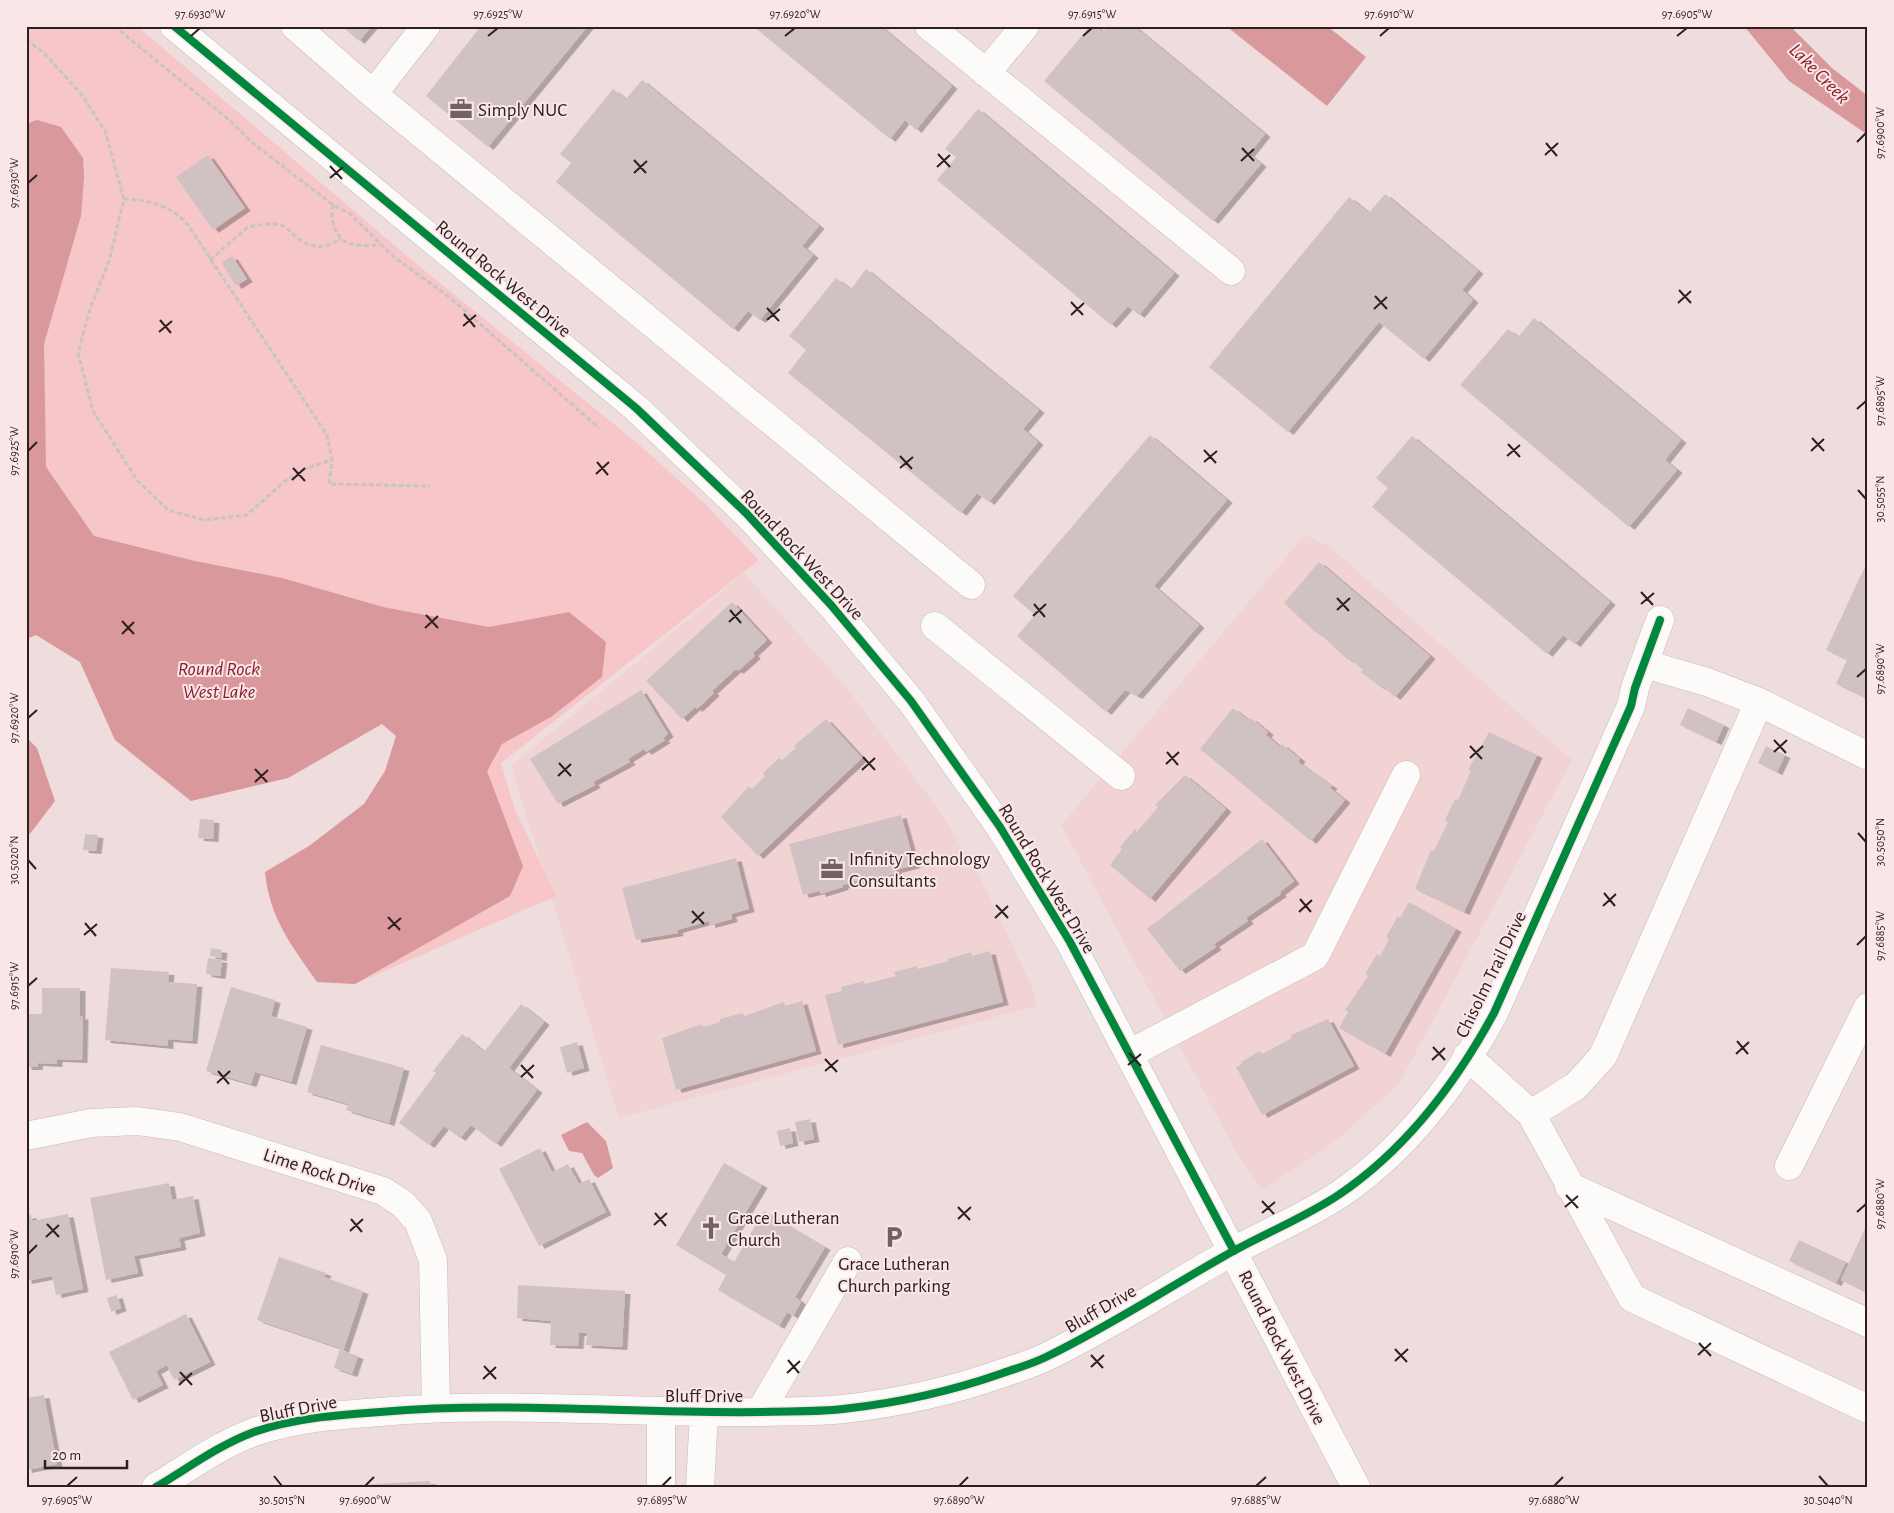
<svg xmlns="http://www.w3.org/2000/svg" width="1894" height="1513" font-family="'Alegreya Sans',sans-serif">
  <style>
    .built { fill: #f1d3d3 }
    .green { fill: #f6c6c9 }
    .water { fill: #d9989c }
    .building { fill: #d0c2c2; filter: url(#shadow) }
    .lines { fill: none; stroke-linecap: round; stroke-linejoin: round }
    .minor-casing { stroke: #c8baba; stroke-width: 29 }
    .path { stroke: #c9c3c3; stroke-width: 3; stroke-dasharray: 5 2.5; stroke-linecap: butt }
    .minor { stroke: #fdfafa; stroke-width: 28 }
    .cycleway-casing { stroke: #fbe6e7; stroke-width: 11 }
    .cycleway { stroke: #00873e; stroke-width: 8 }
    .ticks { fill: none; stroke: #2c2020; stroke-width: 2 }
    .labels { text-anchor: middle; stroke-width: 4; stroke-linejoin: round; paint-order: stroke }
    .poi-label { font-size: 19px; fill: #2c2020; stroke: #fbe6e7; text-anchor: start }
    .street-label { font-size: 19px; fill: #2c2020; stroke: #fbe6e7 }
    .water-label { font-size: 20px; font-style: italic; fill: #861f31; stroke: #fbe6e7 }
    .neatline { fill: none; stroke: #2c2020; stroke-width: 2 }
    .ticks-label { font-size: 12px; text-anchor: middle; fill: #2c2020 }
  </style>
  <defs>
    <filter id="shadow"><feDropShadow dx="5.5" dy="3" stdDeviation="0" flood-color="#0004"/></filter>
  </defs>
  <rect width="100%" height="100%" fill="#efdddd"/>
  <path class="built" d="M 1305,535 L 1329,546 L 1572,760 L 1399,1084 L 1332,1144 L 1262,1190 L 1240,1159 L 1061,825 Z
    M 744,573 L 846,687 L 937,807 L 982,881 L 1032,987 L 1037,1006 L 619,1118 L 511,766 Z"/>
  <path class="green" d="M 26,26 L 137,26 L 414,262 L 636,442 L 703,502 L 759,560 L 501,763 L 514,807 L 556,896 L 355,984 L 317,982 C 291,944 270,919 265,872 L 309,846 L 364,804 L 385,771 L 397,736 L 382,724 L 288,778 L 191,801 L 115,740 L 80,662 L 36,635 L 26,639 Z"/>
  <path class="water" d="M 1226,26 L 1327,26 L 1366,57 L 1327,106 Z
    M 1744,26 L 1790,26 L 1832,68 L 1868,96 L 1868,135 L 1789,81 Z
    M 37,120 L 61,127 L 83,158 L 84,177 L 81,216 L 44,344 L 46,467 L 94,536 L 195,561 L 282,578 L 383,607 L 489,627 L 569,612 L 606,642 L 602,677 L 551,717 L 502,744 L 487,771 L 523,866 L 510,896 L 355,984 L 317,982 C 291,944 270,919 265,872 L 309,846 L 364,804 L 385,771 L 396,736 L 382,724 L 288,778 L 191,801 L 115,740 L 80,662 L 36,635 L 26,639 L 26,124 Z
    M 26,737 L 37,748 L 55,801 L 26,839 Z
    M 587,1122 L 606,1141 L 613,1168 L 598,1178 L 594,1175 L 582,1153 L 569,1151 L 561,1135 Z"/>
  <path class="building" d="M 342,26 L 372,26 L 359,41 Z
    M 481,26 L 588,26 L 488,147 L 426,96 Z
    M 753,26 L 880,26 L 952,86 L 916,130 L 905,120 L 890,139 Z
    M 1090,26 L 1096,26 L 1103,32 L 1108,26 L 1134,26 L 1265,134 L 1249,154 L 1261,164 L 1213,221 L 1044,81 Z
    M 642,80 L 819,226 L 802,246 L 813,255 L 760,320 L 748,311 L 733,329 L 556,182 L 571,163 L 560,154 L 613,89 L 626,99 Z
    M 978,109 L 1174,273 L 1139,315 L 1128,306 L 1111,325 L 937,180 L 956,157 L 945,149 Z
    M 208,155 L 245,208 L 213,230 L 176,177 Z
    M 1385,194 L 1478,271 L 1462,290 L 1473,300 L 1424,359 L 1379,322 L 1288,432 L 1209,367 L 1349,197 L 1369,213 Z
    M 232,256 L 247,279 L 236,286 L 222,263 Z
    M 866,269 L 1039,410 L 1023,429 L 1038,442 L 989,502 L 977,493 L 961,513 L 788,373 L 806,350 L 789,336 L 836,278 L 851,289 Z
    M 1534,318 L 1681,440 L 1665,460 L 1677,470 L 1629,527 L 1460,385 L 1508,329 L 1518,337 Z
    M 1150,435 L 1227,500 L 1154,586 L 1199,625 L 1137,696 L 1125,690 L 1106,712 L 1017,636 L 1035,615 L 1013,596 Z
    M 1412,436 L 1610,602 L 1575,644 L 1563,635 L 1547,654 L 1372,507 L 1388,488 L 1376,478 Z
    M 1868,560 L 1868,699 L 1836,684 L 1847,660 L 1826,650 Z
    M 1319,562 L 1430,656 L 1395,697 L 1381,685 L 1380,687 L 1361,672 L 1363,670 L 1349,658 L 1348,660 L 1317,631 L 1316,633 L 1284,603 Z
    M 732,602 L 767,640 L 753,653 L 755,656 L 738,671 L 736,669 L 712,691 L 714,693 L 697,709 L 695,707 L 682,719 L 646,681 Z
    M 641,690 L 668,734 L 663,738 L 665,740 L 646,752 L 644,749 L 628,759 L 630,762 L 593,782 L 595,785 L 558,804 L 530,759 Z
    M 1233,708 L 1248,720 L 1251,718 L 1268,732 L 1266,735 L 1280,747 L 1282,744 L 1300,759 L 1298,762 L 1332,786 L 1330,788 L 1345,800 L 1311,841 L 1200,749 Z
    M 1688,708 L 1724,725 L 1716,742 L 1680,725 Z
    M 826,719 L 862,758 L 758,856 L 721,817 L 749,786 L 752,789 L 765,776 L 763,773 L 779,758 L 782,760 L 796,748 L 794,746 Z
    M 1489,732 L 1537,755 L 1464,912 L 1415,889 L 1431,850 L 1434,851 L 1448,822 L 1445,820 L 1455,799 L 1458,800 L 1471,771 L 1468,770 Z
    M 1766,746 L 1785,755 L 1777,772 L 1758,763 Z
    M 1185,775 L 1226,809 L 1150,899 L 1110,865 L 1122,849 L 1120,847 L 1135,829 L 1137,832 L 1158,807 L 1155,805 Z
    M 901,815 L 915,865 L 896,870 L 897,873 L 875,880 L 874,877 L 843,885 L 843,887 L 820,894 L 820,891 L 803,895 L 789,844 Z
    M 200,819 L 214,820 L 213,839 L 198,838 Z
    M 85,834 L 98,835 L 96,851 L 83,850 Z
    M 1262,839 L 1294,881 L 1280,892 L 1281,894 L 1246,918 L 1248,921 L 1214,944 L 1216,947 L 1180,971 L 1147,929 Z
    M 736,858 L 749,909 L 731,914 L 732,919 L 710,925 L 709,921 L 677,930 L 678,933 L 636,940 L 622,888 Z
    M 1409,902 L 1456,929 L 1385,1054 L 1339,1028 L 1348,1012 L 1345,1010 L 1368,976 L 1365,974 L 1377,954 L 1380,956 L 1389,939 L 1386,937 L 1398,916 L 1400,918 Z
    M 211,948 L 222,950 L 221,958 L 210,956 Z
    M 990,951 L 1003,1002 L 838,1045 L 825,995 L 842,991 L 841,987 L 864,981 L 865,984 L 896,976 L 894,972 L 917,966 L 918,969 L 949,961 L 948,959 L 971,952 L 972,956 Z
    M 208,958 L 222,960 L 220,976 L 206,974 Z
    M 111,968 L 169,972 L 168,982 L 197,984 L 192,1041 L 168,1039 L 168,1046 L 105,1040 Z
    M 231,987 L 275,1000 L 271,1016 L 307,1027 L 291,1082 L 255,1072 L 251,1084 L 206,1071 Z
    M 42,988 L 80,988 L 80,1017 L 83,1016 L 82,1060 L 57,1059 L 57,1064 L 38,1063 L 37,1067 L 26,1067 L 26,1014 L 42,1014 Z
    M 802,1001 L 816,1051 L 676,1090 L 662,1038 L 702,1024 L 703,1027 L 720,1022 L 720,1019 L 743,1013 L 744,1016 L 784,1002 L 785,1006 Z
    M 521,1004 L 544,1022 L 509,1068 L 537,1090 L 496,1144 L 471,1125 L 460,1138 L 444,1126 L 429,1145 L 399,1123 L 436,1073 L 433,1071 L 462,1034 L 484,1052 Z
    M 1328,1019 L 1354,1066 L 1262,1115 L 1236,1067 L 1242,1064 L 1241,1062 L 1260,1051 L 1262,1054 L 1292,1038 L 1291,1035 Z
    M 577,1042 L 584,1068 L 567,1073 L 560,1047 Z
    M 321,1045 L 404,1068 L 389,1123 L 346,1110 L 348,1104 L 307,1092 Z
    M 810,1119 L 814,1139 L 799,1142 L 795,1122 Z
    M 790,1128 L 793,1143 L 780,1146 L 777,1131 Z
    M 540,1148 L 552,1172 L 568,1164 L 579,1184 L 589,1179 L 606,1212 L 539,1246 L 499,1169 Z
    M 724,1163 L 762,1185 L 721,1254 L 734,1262 L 764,1211 L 825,1247 L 795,1297 L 801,1302 L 793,1316 L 787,1312 L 779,1326 L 718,1290 L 726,1275 L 676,1245 Z
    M 169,1183 L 172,1200 L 193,1196 L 200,1233 L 179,1238 L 181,1247 L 134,1256 L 138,1273 L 106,1280 L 90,1198 Z
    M 68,1214 L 83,1289 L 56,1295 L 52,1276 L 26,1281 L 26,1216 L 31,1215 L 32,1221 Z
    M 1868,1222 L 1868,1293 L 1841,1280 Z
    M 1799,1240 L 1846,1262 L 1836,1283 L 1789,1261 Z
    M 279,1257 L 326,1273 L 324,1277 L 363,1291 L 343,1351 L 358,1356 L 352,1374 L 334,1368 L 340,1348 L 257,1320 Z
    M 518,1285 L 625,1291 L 622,1347 L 586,1345 L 587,1333 L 579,1333 L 578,1346 L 550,1345 L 551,1321 L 517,1318 Z
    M 117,1295 L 121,1308 L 111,1312 L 107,1298 Z
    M 186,1314 L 210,1362 L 174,1380 L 167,1365 L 156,1371 L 163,1385 L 133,1400 L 109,1352 Z
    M 44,1395 L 57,1464 L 26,1470 L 26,1398 Z
    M 430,1481 L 431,1487 L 356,1487 L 356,1485 Z"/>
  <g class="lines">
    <defs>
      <path id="minor" d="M 174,26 L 636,408 L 746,513 L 831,605 L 911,701 L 1000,827 L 1070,942 L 1356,1487
        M 295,26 L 373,94 L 426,26
        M 929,26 L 1231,271
        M 986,73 L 1025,26
        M 373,94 L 971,585
        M 935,626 L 1121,776
        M 1645,664 L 1707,682 L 1759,702 L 1603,1056 L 1576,1086 L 1531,1114 L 1632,1298 L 1868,1409
        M 1759,702 L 1868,756
        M 1129,1054 L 1315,956 L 1406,775
        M 1467,1056 L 1531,1114
        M 26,1136 L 91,1123 L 137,1121 L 180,1127 L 383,1191 L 403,1204 L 418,1221 L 433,1260 L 436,1407
        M 1789,1166 L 1868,1007
        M 1569,1186 L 1868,1323
        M 661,1412 L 661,1487
        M 760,1412 L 848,1261
        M 156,1487 C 188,1468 219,1445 254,1432 C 295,1418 337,1415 380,1412 C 506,1401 634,1414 761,1412 C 788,1411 816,1412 843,1409 C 898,1403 952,1391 1003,1373 C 1017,1368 1032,1364 1046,1357 C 1106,1328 1163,1291 1221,1258 C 1260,1235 1303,1219 1340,1194 C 1406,1149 1456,1083 1494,1013 L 1631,706 L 1635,688 L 1660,620
        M 700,1487 L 704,1413"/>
    </defs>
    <use href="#minor" class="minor-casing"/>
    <path class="path" d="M 114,26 L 229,120 L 254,144 L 333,205 L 349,213 L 394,257 L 448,296 L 599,428
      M 26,40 L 43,52 L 82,95 L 105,131 L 124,199 L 109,261 L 90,309 L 78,353 L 93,411 L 137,480 L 168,510 L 204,520 L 247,515 L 285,481 L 307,468 L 332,460
      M 124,199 C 148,200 171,205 188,225 L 327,435 L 332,460 L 329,484 L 430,486
      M 333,205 C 330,217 334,237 348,243 C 357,247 370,245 380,245
      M 210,260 L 248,227 C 258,225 275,222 283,226 C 288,228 291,233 295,236 C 310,249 325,250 341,238"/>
    <use href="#minor" class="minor"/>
    <defs>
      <path id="cycleway" d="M 174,26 L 636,408 L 746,513 L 831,605 L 911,701 L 1000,827 L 1070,942 L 1234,1251
        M 156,1487 C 188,1468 219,1445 254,1432 C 295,1418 337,1415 380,1412 C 506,1401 634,1414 761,1412 C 788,1411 816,1412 843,1409 C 898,1403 952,1391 1003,1373 C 1017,1368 1032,1364 1046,1357 C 1106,1328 1163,1291 1221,1258 C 1260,1235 1303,1219 1340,1194 C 1406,1149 1456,1083 1494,1013 L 1631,706 L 1635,688 L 1660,620"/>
    </defs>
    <use href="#cycleway" class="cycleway-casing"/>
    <use href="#cycleway" class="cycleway"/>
  </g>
  <path class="ticks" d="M 191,36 L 200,28M 488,36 L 498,28M 785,36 L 795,28M 1083,36 L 1092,28M 1380,36 L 1389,28M 1677,36 L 1687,28M 1857,142 L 1866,133M 1546,143 L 1557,156M 1242,148 L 1254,161M 938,154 L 950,167M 1545,155 L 1558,143M 634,160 L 646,173M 1241,161 L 1254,149M 330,166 L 342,179M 937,167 L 950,155M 634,173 L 647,161M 330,178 L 343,167M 28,183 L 37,175M 1679,290 L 1691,303M 1375,296 L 1387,309M 1071,302 L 1083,315M 1678,303 L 1691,291M 767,308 L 779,321M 1374,309 L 1387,297M 464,314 L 475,327M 1071,315 L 1084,303M 160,320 L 171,333M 767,320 L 780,309M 463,326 L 476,315M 159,332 L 172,321M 1857,409 L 1866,401M 1812,438 L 1824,451M 1508,444 L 1520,457M 1204,450 L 1216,463M 28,451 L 37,442M 1811,451 L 1824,439M 900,456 L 912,469M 1507,456 L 1520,445M 597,462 L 608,475M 1204,462 L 1217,451M 293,468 L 305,481M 900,468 L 913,457M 596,474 L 609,462M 292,480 L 305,468M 1858,490 L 1866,499M 1641,592 L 1653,605M 1337,598 L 1349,611M 1034,604 L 1045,617M 1641,604 L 1654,593M 730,610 L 741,623M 1337,610 L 1350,598M 426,615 L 438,628M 1033,616 L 1046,604M 122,621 L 134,634M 729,622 L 742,610M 425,628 L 438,616M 122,634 L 134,622M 1857,677 L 1866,669M 28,718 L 37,710M 1774,740 L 1786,753M 1470,746 L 1482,759M 1167,752 L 1178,765M 1774,752 L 1787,740M 863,757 L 875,770M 1470,758 L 1483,746M 559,763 L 571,776M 1166,764 L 1179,752M 255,769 L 267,782M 862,770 L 875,758M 558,776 L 571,764M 255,782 L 268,770M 1858,833 L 1866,842M 28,860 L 36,869M 1604,893 L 1615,906M 1300,899 L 1311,912M 996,905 L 1008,918M 1603,906 L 1616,894M 692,911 L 704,924M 1299,912 L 1312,900M 388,917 L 400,930M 995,918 L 1008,906M 85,923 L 96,936M 692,923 L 704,912M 388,929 L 401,918M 84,935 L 97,924M 1857,945 L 1866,936M 28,986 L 37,978M 1737,1041 L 1748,1054M 1433,1047 L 1445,1060M 1129,1053 L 1141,1066M 1736,1054 L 1749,1042M 825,1059 L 837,1072M 1432,1060 L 1445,1048M 521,1065 L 533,1078M 1128,1065 L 1141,1054M 218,1071 L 229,1084M 825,1071 L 838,1060M 521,1077 L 534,1065M 217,1083 L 230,1071M 1566,1195 L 1578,1208M 1262,1201 L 1274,1214M 958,1207 L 970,1220M 1565,1207 L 1578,1196M 1857,1212 L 1866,1204M 655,1213 L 666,1226M 1262,1213 L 1275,1202M 351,1219 L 362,1232M 958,1219 L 971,1207M 47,1224 L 59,1237M 654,1225 L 667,1213M 350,1231 L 363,1219M 46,1237 L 59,1225M 28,1254 L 37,1245M 1699,1343 L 1711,1356M 1395,1349 L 1407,1362M 1091,1355 L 1103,1368M 1698,1355 L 1711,1343M 788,1360 L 799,1373M 1395,1361 L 1408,1349M 484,1366 L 496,1379M 1091,1367 L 1104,1355M 180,1372 L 192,1385M 787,1373 L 800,1361M 483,1379 L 496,1367M 179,1385 L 192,1373M 274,1476 L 282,1486M 1819,1476 L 1828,1486M 67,1486 L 77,1477M 365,1486 L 374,1477M 662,1486 L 671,1477M 959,1486 L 968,1477M 1256,1486 L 1266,1477M 1554,1486 L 1563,1477"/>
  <defs>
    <symbol id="office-bare" viewBox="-9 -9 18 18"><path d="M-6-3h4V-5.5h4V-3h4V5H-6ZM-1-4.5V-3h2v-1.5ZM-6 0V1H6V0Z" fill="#706262" stroke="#fbe6e7" stroke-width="2.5" paint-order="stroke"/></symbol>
    <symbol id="church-bare" viewBox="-9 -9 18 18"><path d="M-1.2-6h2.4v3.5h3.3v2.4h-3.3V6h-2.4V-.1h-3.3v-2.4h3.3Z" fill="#706262" stroke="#fbe6e7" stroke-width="2.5" paint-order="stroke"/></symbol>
    <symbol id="parking-bare" viewBox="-9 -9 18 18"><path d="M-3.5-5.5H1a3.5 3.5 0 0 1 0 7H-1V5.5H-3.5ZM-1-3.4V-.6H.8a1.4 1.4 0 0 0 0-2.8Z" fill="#706262" stroke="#fbe6e7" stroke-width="2.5" paint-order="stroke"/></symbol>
  </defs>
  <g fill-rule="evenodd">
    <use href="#office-bare" x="445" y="93" width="32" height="32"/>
    <use href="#office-bare" x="816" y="853" width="32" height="32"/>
    <use href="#church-bare" x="695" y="1212" width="32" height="32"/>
    <use href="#parking-bare" x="878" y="1221" width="32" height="32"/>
  </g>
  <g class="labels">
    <g class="poi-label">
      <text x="478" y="116">Simply NUC</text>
      <text x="849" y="865">Infinity Technology<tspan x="849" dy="22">Consultants</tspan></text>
      <text x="728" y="1224">Grace Lutheran<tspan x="728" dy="22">Church</tspan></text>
      <text x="894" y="1270" text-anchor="middle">Grace Lutheran<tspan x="894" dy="22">Church parking</tspan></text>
    </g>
    <g class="street-label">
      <text transform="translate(504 278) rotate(40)" y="7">Round Rock West Drive</text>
      <text transform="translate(803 554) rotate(47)" y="7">Round Rock West Drive</text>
      <text transform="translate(1048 878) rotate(59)" y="7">Round Rock West Drive</text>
      <text transform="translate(1490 974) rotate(-64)" y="7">Chisolm Trail Drive</text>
      <text transform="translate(320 1171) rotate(18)" y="7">Lime Rock Drive</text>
      <text transform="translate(1100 1308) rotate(-30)" y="7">Bluff Drive</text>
      <text transform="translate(1283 1347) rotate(63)" y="7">Round Rock West Drive</text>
      <text x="704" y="1402">Bluff Drive</text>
      <text transform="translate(298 1408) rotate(-11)" y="7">Bluff Drive</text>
    </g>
    <g class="water-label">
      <text transform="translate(1820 73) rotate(45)" y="7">Lake Creek</text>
      <text x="219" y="675">Round Rock<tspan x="219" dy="23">West Lake</tspan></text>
    </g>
  </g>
  <rect width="1894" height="1513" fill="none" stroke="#fbe6e7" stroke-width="55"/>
  <path d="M45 1460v8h82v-8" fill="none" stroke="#2c2020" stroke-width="2.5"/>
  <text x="52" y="1460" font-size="15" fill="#2c2020" stroke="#fbe6e7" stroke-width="4" paint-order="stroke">20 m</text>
  <rect x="28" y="28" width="1838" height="1458" class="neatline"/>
  <g class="ticks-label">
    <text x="200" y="18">97.6930°W</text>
    <text x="498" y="18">97.6925°W</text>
    <text x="795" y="18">97.6920°W</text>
    <text x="1092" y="18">97.6915°W</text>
    <text x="1389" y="18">97.6910°W</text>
    <text x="1687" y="18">97.6905°W</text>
    <text transform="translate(1880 133) rotate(-90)" y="4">97.6900°W</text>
    <text transform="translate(14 183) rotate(-90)" y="4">97.6930°W</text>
    <text transform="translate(1880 401) rotate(-90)" y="4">97.6895°W</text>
    <text transform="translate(14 451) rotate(-90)" y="4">97.6925°W</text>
    <text transform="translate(1880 499) rotate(-90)" y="4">30.5055°N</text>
    <text transform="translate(1880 669) rotate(-90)" y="4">97.6890°W</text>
    <text transform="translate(14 718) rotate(-90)" y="4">97.6920°W</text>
    <text transform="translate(1880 842) rotate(-90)" y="4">30.5050°N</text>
    <text transform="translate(14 860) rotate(-90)" y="4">30.5020°N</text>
    <text transform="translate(1880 936) rotate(-90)" y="4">97.6885°W</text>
    <text transform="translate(14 986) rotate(-90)" y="4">97.6915°W</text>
    <text transform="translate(1880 1204) rotate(-90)" y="4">97.6880°W</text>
    <text transform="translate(14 1254) rotate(-90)" y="4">97.6910°W</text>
    <text x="67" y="1504">97.6905°W</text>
    <text x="282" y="1504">30.5015°N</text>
    <text x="365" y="1504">97.6900°W</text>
    <text x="662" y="1504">97.6895°W</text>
    <text x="959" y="1504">97.6890°W</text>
    <text x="1256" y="1504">97.6885°W</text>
    <text x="1554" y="1504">97.6880°W</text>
    <text x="1828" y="1504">30.5040°N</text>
  </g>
</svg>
